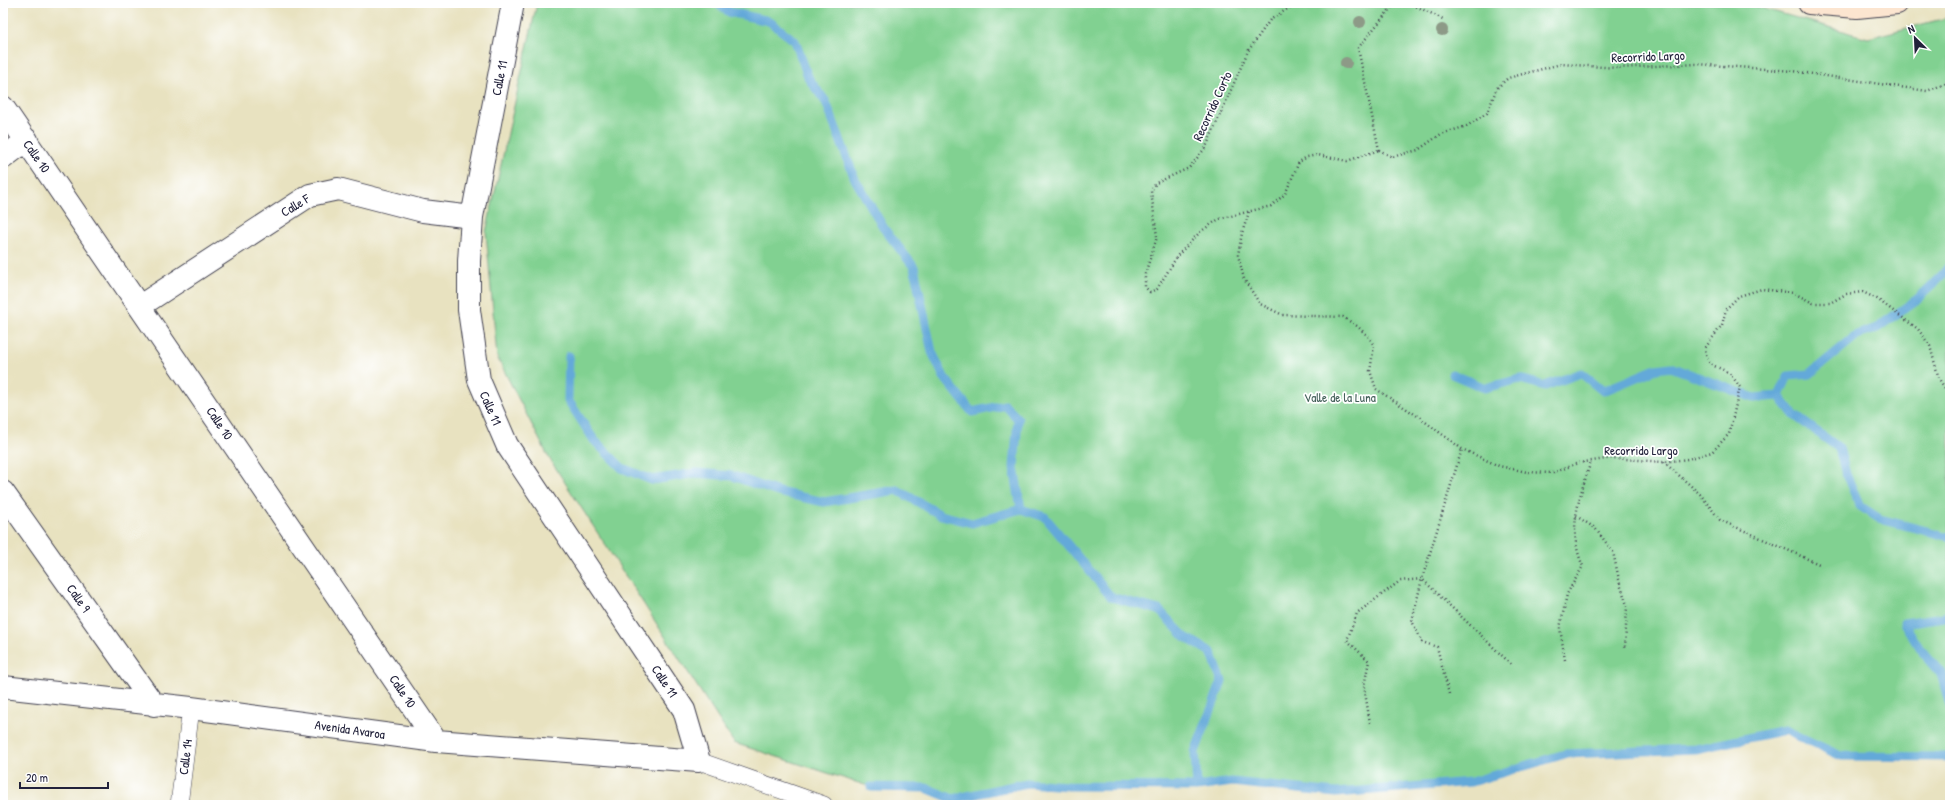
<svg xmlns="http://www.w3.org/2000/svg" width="1953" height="808" font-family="'Patrick Hand',sans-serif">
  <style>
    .green { fill: #81d191; stroke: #527a66 }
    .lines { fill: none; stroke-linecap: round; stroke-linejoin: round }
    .stream { stroke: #63a9d9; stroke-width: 9 }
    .service-casing { stroke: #403f4f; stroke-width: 18 }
    .minor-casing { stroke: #403f4f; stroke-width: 24 }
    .secondary-casing { stroke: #403f4f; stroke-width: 24 }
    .path { stroke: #403f4f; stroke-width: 2.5; stroke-dasharray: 1 3; stroke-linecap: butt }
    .service { stroke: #fff; stroke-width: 17 }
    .minor { stroke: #fff; stroke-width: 22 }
    .secondary { stroke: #fce5d0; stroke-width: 22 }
    .tree { fill: #8d9a87 }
    .labels { text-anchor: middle; stroke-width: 3.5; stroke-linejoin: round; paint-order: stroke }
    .street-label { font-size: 13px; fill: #22223b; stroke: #fff }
    .park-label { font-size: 13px; fill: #435f59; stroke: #fff }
  </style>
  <rect width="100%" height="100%" fill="#fff"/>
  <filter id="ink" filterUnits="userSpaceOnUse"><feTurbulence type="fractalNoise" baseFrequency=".025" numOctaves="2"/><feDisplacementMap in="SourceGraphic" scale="8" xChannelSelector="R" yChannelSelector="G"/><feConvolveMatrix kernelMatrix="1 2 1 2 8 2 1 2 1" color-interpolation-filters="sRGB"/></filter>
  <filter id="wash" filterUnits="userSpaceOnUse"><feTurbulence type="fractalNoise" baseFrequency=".012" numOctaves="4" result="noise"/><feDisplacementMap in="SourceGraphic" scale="16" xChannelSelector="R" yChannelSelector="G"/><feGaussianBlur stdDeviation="0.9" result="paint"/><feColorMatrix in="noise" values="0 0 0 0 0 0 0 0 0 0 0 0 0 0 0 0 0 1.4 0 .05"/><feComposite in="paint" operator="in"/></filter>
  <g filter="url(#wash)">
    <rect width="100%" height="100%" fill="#e8e2c0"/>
    <path class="green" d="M 537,3 L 1744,3 L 1868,38 L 1950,17 L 1950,757 L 1841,756 L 1785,730 L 1696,749 L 1565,754 L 1471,782 L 1336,793 L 1232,782 L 1197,787 L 1068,786 L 1027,783 L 953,799 L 926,788 L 871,787 L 734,743 L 549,458 L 497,357 L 486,232 Z"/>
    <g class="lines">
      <path class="stream" d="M 717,3 L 729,12 L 769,21 L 795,41 L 809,79 L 826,102 L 855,179 L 885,230 L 914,267 L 932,352 L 944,377 L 972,412 L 1005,405 L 1018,419 L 1014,467 L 1021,509 L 1045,517 L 1111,597 L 1159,610 L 1185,637 L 1211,652 L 1222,681 L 1195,752 L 1197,787 L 1232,782 L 1336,793 L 1471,782 L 1565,754 L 1696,749 L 1785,730 L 1841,756 L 1950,757
        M 569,356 L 568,400 L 594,440 L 622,468 L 652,480 L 696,473 L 733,476 L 778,492 L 824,502 L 897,490 L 941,515 L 972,523 L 1021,509
        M 1452,374 L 1485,388 L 1520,379 L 1545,386 L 1581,373 L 1603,391 L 1656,369 L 1671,367 L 1754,398 L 1779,396 L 1794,415 L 1839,448 L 1846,474 L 1860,506 L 1880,519 L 1950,537
        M 1779,396 L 1788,376 L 1810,374 L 1857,335 L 1877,328 L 1916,300 L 1938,280 L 1950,265
        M 1950,616 L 1904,623 L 1920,649 L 1941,673 L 1950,706
        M 871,787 L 926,788 L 953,799 L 1027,783 L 1068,786 L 1197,787"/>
    </g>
  </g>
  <g filter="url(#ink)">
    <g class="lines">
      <defs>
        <path id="service" d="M 699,761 L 824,805
          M 179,805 L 191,708"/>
        <path id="minor" d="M 3,107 L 436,741
          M 3,158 L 27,140
          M 140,306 L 310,195 L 338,189 L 423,211 L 472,217
          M 3,492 L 154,705
          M 3,687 L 191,708 L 436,741 L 699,761 L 684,710 L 507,445 L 479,380 L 469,310 L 469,261 L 472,217 L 513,3"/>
        <path id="secondary" d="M 1809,3 L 1857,7 L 1897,3"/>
      </defs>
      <use href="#service" class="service-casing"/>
      <use href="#minor" class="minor-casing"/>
      <use href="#secondary" class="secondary-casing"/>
      <path class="path" d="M 1297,3 L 1270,20 L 1248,51 L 1206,147 L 1189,168 L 1156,183 L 1151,191 L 1157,237 L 1145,274 L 1145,287 L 1150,292 L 1157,289 L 1178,255 L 1200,232 L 1219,219 L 1271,206 L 1285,194 L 1299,162 L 1307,157 L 1318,155 L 1347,161 L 1379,150
        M 1409,3 L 1443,19
        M 1379,150 L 1392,157 L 1418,150 L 1441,134 L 1467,126 L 1487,113 L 1497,88 L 1508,78 L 1561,64 L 1617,68 L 1696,64 L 1793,71 L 1927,91 L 1950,82
        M 1379,150 L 1358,48 L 1395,3
        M 1249,212 L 1242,233 L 1238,255 L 1244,279 L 1260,304 L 1283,315 L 1343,317 L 1357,326 L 1369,337 L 1374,346 L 1370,371 L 1376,389 L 1416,415 L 1462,449 L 1499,466 L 1527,472 L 1553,473 L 1578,463 L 1613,458 L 1663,462 L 1688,459 L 1712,452 L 1729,434 L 1740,387 C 1736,382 1732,375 1727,372 C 1712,363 1708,369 1705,348 L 1722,325 L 1726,309 L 1739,296 L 1762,289 L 1794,293 L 1813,303 L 1830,303 L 1846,294 L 1863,292 L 1877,299 L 1918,329 L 1930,346 L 1939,379 L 1950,396
        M 1664,462 L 1700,494 L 1720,520 L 1819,564
        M 1576,516 L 1595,528 L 1613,552 L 1620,584 L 1627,605 L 1625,648
        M 1565,660 L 1560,628 L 1567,594 L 1583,566 C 1566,529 1580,497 1591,461
        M 1449,694 L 1437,647 L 1422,642 L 1412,621 L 1422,579 L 1462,449
        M 1370,723 L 1364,686 L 1369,661 L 1347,640 L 1357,613 L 1400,581 L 1422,579 L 1512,665"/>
      <use href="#service" class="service"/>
      <use href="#minor" class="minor"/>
      <use href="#secondary" class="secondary"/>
    </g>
    <g class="tree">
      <circle cx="1360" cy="22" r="6"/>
      <circle cx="1442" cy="30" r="6"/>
      <circle cx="1346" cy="63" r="6"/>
    </g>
  </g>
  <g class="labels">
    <g class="street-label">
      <text transform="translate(1648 56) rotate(-2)" y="5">Recorrido Largo</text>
      <text transform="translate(499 78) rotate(-79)" y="5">Calle 11</text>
      <text transform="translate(1212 106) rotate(-65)" y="5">Recorrido Corto</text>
      <text transform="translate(37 156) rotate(55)" y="5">Calle 10</text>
      <text transform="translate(295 205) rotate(-31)" y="5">Calle F</text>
      <text transform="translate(491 408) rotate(66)" y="5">Calle 11</text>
      <text transform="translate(220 423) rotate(56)" y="5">Calle 10</text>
      <text x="1641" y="455">Recorrido Largo</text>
      <text transform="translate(79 598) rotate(55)" y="5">Calle 9</text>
      <text transform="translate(665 681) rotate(56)" y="5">Calle 11</text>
      <text transform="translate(403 691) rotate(56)" y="5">Calle 10</text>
      <text transform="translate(350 729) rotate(8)" y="5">Avenida Avaroa</text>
      <text transform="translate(185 757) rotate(-83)" y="5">Calle 14</text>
    </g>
    <g class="park-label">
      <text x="1340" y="402">Valle de la Luna</text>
    </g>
  </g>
  <rect width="1953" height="808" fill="none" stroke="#fff" stroke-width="16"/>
  <g transform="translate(1915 38) rotate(336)" stroke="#ffffff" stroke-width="3" paint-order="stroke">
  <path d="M0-3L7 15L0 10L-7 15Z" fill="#22223b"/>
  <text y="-6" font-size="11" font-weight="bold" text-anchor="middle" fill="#22223b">N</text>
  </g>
  <path d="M20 782v6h88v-6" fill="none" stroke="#22223b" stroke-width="2"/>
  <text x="26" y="782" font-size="12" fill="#22223b" stroke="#ffffff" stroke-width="3" paint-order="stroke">20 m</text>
</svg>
